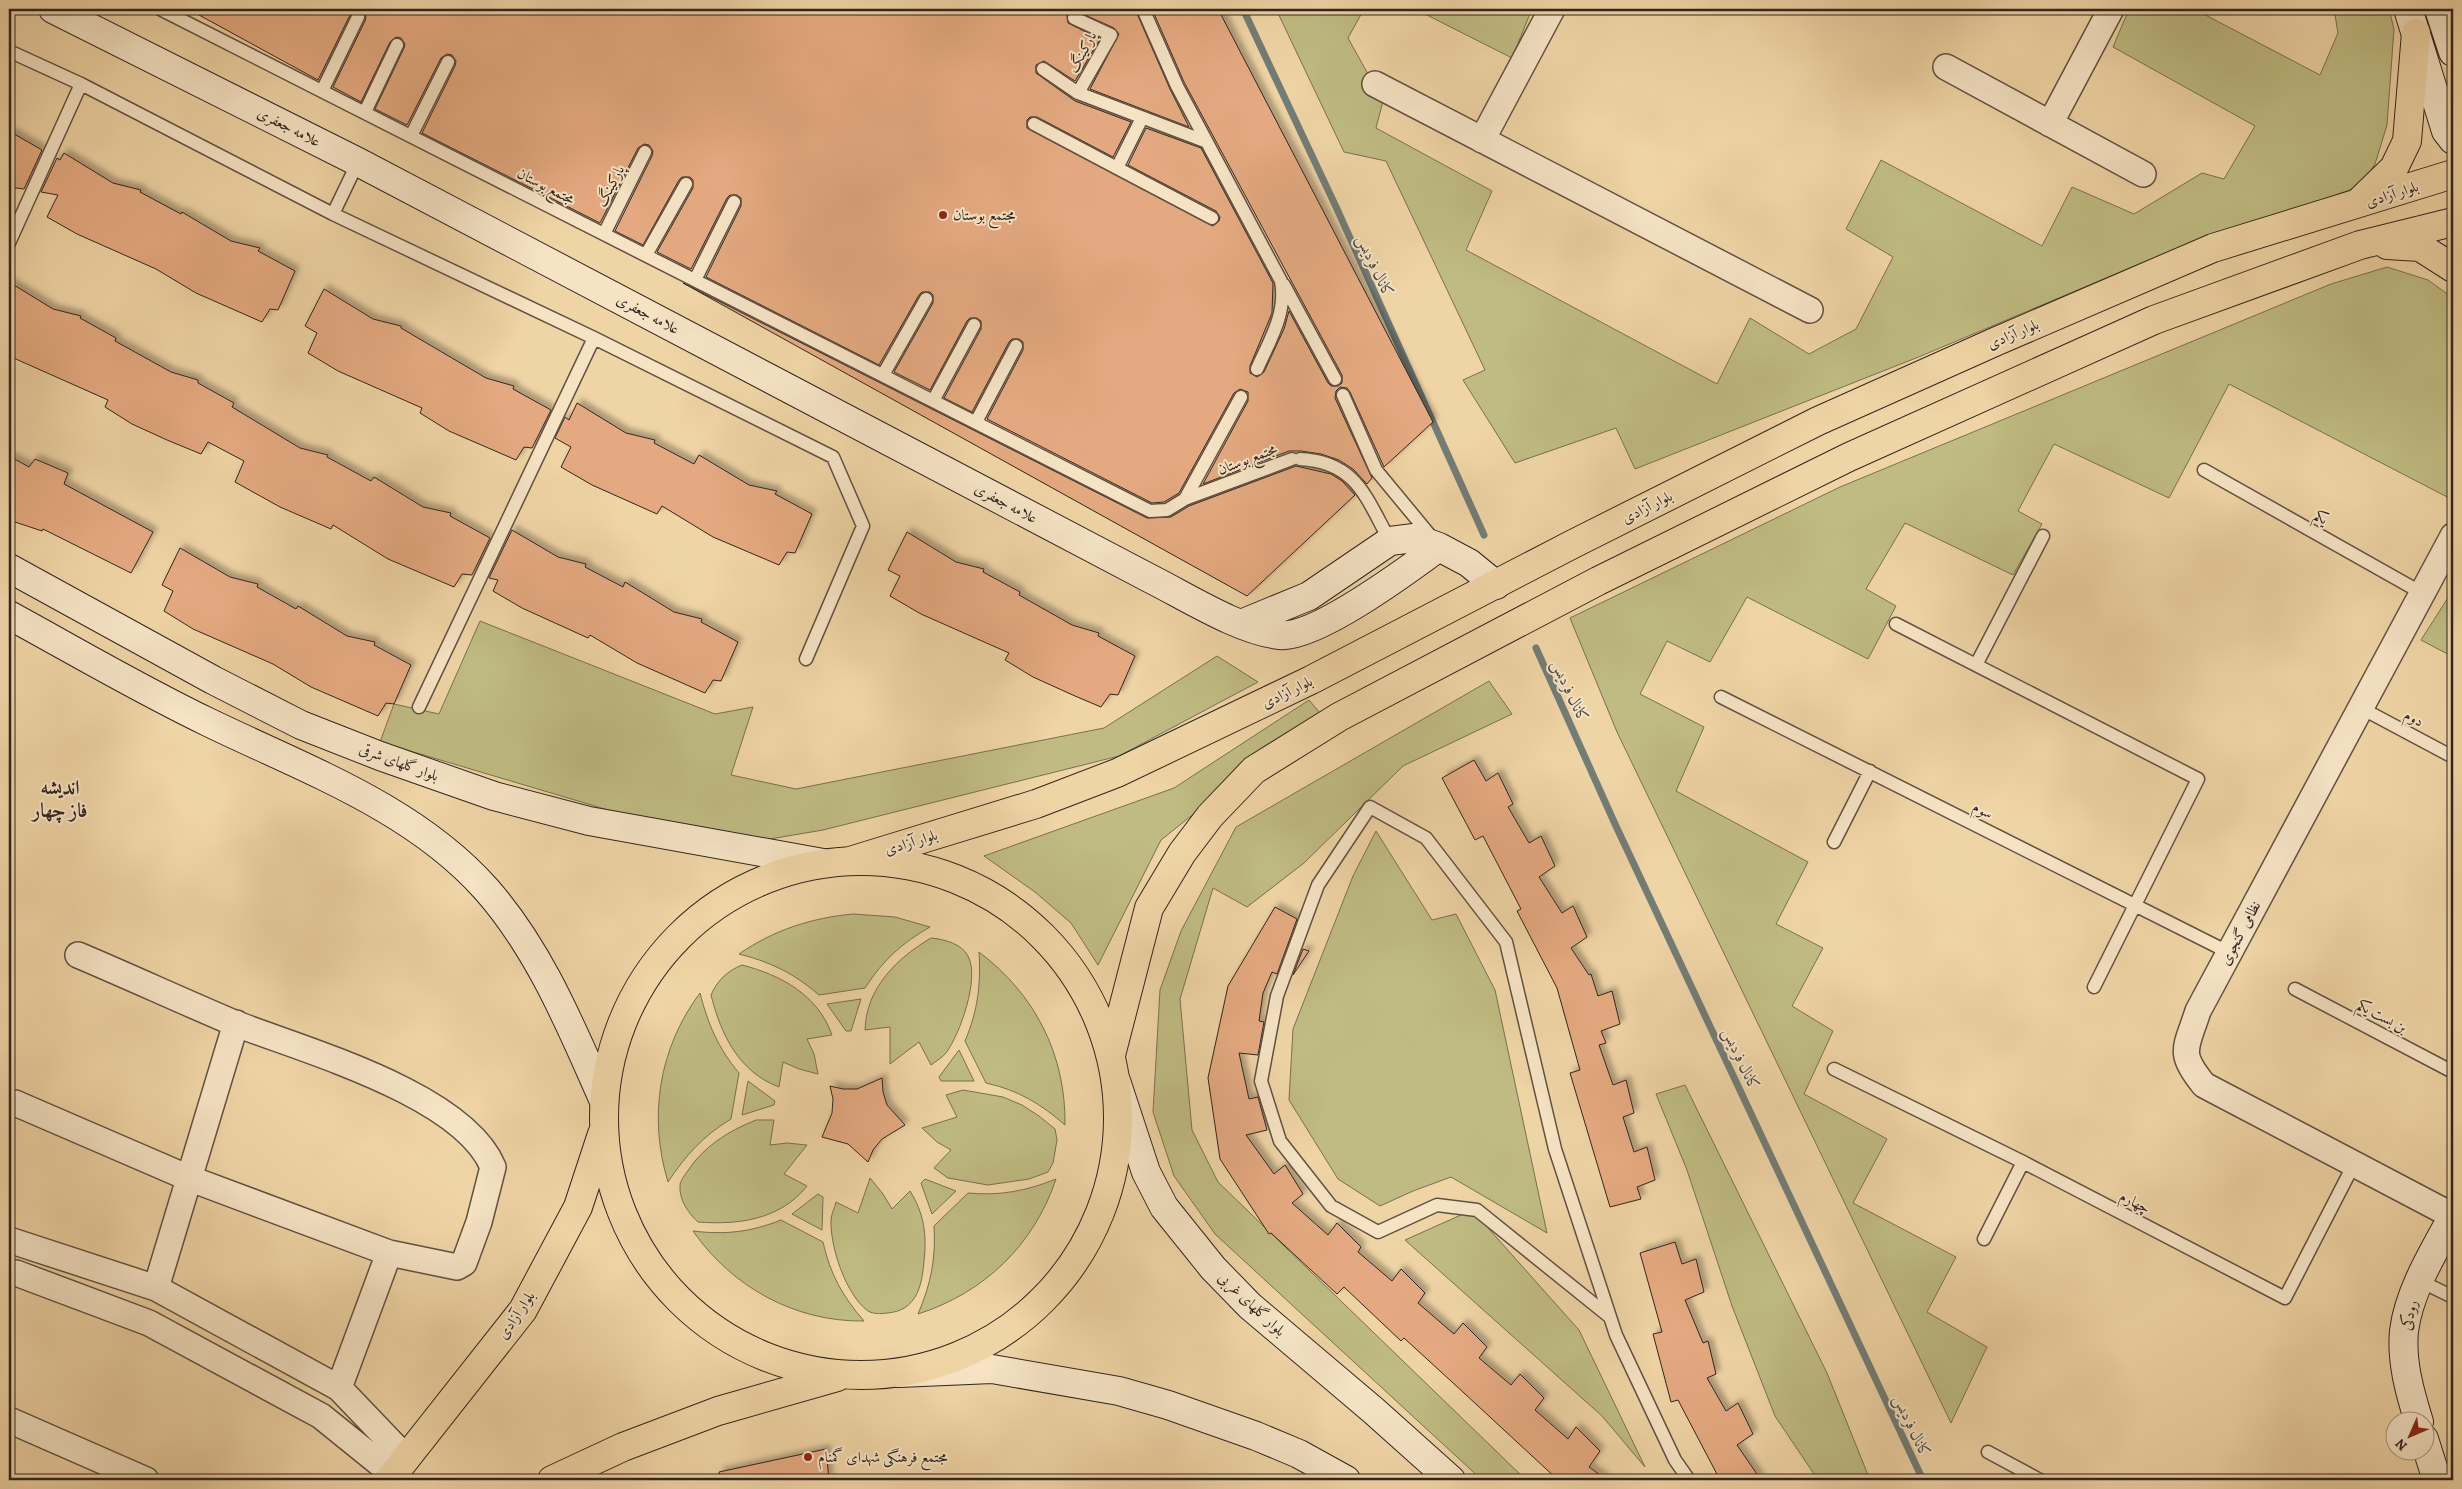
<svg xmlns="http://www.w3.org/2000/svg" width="2462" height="1489" font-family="Alegreya,Amiri,serif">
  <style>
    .green { fill: #bfbb82; stroke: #787051 }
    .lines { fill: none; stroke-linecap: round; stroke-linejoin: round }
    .stream { stroke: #727d76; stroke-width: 7 }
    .building { fill: #e4a980; stroke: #322520; filter: url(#shadow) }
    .lane-casing { stroke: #615141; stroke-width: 15 }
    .street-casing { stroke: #615141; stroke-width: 28 }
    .secondary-casing { stroke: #322520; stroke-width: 30 }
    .primary-casing { stroke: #322520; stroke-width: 30 }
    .lane { stroke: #f5e3c4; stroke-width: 12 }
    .street { stroke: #f5e3c4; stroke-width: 25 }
    .secondary { stroke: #f5e3c4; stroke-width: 28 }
    .primary { stroke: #efd4a5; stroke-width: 28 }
    .poi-dot { fill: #8f2418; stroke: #f5e3c4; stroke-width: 2 }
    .labels { text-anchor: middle; stroke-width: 4; stroke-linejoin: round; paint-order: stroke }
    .street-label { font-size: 15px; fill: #322520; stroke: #f5e3c4 }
    .poi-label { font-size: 15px; fill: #322520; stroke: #f5e3c4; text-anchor: start }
    .water-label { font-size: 16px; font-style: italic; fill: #4c4a44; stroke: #f5e3c4 }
    .district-label { font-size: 20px; font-weight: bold; fill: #322520; stroke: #f5e3c4 }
  </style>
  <defs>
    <filter id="shadow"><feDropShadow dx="4.5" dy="-4.5" stdDeviation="2.5" flood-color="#0004"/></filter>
  </defs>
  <rect width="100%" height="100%" fill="#efd4a5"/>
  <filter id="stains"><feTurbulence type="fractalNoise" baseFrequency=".004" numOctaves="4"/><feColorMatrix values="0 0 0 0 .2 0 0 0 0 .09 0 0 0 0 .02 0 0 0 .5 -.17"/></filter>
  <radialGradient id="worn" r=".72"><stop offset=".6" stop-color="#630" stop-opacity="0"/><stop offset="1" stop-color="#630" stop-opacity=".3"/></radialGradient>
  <path class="green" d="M 1276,9 L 1364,9 L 1348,38 L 1383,101 L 1376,128 L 1492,191 L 1466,250 L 1717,384 L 1750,318 L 1809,354 L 1856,329 L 1893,257 L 1846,229 L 1881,160 L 2042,246 L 2072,187 L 2134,214 L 2202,173 L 2224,179 L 2255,126 L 2113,47 L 2129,9 L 2194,9 L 2320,75 L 2338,33 L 2334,9 L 2389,9 L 2394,29 L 2387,125 L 2375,164 L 2361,186 L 2144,262 L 1921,356 L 1635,469 L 1616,428 L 1515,463 L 1463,380 L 1485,370 L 1386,161 L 1344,152 Z
    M 1415,9 L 1532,9 L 1512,58 Z
    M 2387,267 L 2428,280 L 2453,298 L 2453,500 L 2229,384 L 2169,498 L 2054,444 L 2018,511 L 2042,524 L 2013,575 L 1905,523 L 1866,589 L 1896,606 L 1868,659 L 1747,597 L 1710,662 L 1667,641 L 1640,694 L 1704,727 L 1676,791 L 1808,862 L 1776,924 L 1823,948 L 1792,1006 L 1833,1031 L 1804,1094 L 1887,1139 L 1853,1203 L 1956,1257 L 1927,1312 L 1987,1347 L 1951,1423 L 1617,732 L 1570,618 L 1840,487 L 2331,284 Z
    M 2453,590 L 2453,657 L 2421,640 Z
    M 480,621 L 715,714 L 753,707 L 731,775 L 796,789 L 1104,728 L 1217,656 L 1258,682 L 1119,756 L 823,830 L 729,846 L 380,742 L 394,704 L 439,714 Z
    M 1489,681 L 1512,714 L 1403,766 L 1304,863 L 1247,907 L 1213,888 L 1180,999 L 1192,1130 L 1218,1182 L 1526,1480 L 1482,1480 L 1215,1234 L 1174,1176 L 1153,1112 L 1160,990 L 1181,931 L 1236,827 Z
    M 1309,700 L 1320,713 L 1161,840 L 1098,965 L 1071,923 L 1035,892 L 984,856 L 1174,788 Z
    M 1376,831 L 1432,920 L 1456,914 L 1495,990 L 1547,1233 L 1451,1177 L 1413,1191 L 1380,1206 L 1338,1179 L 1289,1100 L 1293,1029 L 1353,876 Z
    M 853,914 L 895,917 L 930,927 C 902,943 883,960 865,988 L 819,995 C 795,974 771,962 739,954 C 774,930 811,918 853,914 Z
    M 931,938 C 944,939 962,944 968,956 C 980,978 960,1034 946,1053 C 942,1058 936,1061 931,1065 L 919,1042 L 890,1064 L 890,1027 L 865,1030 C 866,988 897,958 931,938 Z
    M 979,952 C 1035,994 1066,1055 1065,1125 C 1041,1104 1018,1090 986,1083 L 965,1041 C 978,1010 981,984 979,952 Z
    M 742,965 C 781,975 818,995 832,1035 L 807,1039 L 814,1054 L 818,1074 L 799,1069 L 783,1062 L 779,1087 C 739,1072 721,1035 711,995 C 717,981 727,971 742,965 Z
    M 700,993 C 708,1024 718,1048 739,1073 L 731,1119 C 703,1136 686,1155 668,1182 C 648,1116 659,1048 700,993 Z
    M 861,999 L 851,1031 L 846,1031 L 827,1004 Z
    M 959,1050 L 974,1081 L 941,1081 L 939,1077 Z
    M 748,1081 L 775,1101 L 774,1105 L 742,1115 Z
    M 1685,1085 L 1827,1373 L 1870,1480 L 1818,1480 L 1775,1416 L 1732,1306 L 1687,1170 L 1656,1094 Z
    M 963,1090 L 1003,1097 L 1022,1105 L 1039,1116 L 1055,1129 L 1057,1140 L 1053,1163 L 1048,1172 L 1029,1179 L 988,1185 L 948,1178 L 934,1168 L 951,1150 L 937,1142 L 922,1128 L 957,1117 L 946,1095 Z
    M 756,1120 L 774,1120 L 770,1145 L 787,1143 L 807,1145 L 784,1174 L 807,1186 C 780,1220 738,1225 698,1222 C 689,1214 679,1200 680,1186 C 680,1181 684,1176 687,1172 C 703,1147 728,1131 756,1120 Z
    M 870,1178 L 883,1194 L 892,1209 L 910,1191 C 924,1213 927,1235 924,1261 C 922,1287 916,1311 887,1313 C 881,1314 873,1314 868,1311 C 846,1295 830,1247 831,1220 C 831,1214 835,1208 836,1202 L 858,1213 Z
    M 925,1179 L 956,1191 L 932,1214 L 921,1183 Z
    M 1056,1179 C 1034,1245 984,1293 918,1314 C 931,1284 936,1258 934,1226 L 968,1193 C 1000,1196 1026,1191 1056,1179 Z
    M 818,1194 L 823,1197 L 822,1230 L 792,1214 Z
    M 1472,1210 L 1579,1330 L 1645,1467 L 1602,1416 L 1405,1240 Z
    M 781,1220 L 823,1242 C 830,1274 843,1297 864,1321 C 795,1322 732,1287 693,1231 C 725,1235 751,1232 781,1220 Z"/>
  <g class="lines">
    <path class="stream" d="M 1243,9 L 1337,209 L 1484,535
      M 1536,648 L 1615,824 L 1923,1480"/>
  </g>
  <path class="building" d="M 188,9 L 1135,9 L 1170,89 L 1189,127 L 1090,89 L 1119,34 L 1114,28 L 1074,10 L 1067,14 L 1068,23 L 1100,39 L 1075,81 L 1044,61 L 1036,65 L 1036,73 L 1075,101 L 1131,122 L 1113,157 L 1037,117 L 1030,117 L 1027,120 L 1027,128 L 1213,226 L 1219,221 L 1220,217 L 1216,211 L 1128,165 L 1146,128 L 1201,148 L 1273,283 L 1272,313 L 1250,366 L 1250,373 L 1257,377 L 1264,372 L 1284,329 L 1289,311 L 1328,383 L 1331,386 L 1338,386 L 1342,383 L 1342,375 L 1184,82 L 1152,9 L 1218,9 L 1433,422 L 1384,467 L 1350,392 L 1347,388 L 1340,387 L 1336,391 L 1335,398 L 1372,478 L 1367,484 L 1353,469 L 1339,460 L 1321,454 L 1301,451 L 1289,451 L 1203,484 L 1248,401 L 1248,392 L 1240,389 L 1234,393 L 1179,493 L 1164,502 L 1152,503 L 987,419 L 1023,350 L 1023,342 L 1019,339 L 1012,339 L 1009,342 L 972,412 L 944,398 L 981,329 L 981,321 L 977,318 L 970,318 L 967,321 L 930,390 L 894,372 L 933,303 L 933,295 L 930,292 L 922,292 L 919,295 L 879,365 L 706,277 L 741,206 L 741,198 L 737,195 L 730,195 L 727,198 L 691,269 L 657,252 L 693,188 L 693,180 L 690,177 L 682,177 L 679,180 L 643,245 L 615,231 L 652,156 L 653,151 L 649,145 L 644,144 L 638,148 L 600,223 L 422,133 L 455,66 L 456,61 L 452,55 L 447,54 L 441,58 L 407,125 L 375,109 L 404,48 L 405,44 L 401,38 L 396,37 L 390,42 L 361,102 L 333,87 L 365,21 L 366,16 L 362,10 L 357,9 L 351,13 L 318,80 Z
    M 9,131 L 42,150 L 24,189 L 9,187 Z
    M 64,153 L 113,183 L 141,190 L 140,192 L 181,214 L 182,212 L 231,241 L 260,248 L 258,251 L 295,271 L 278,310 L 270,309 L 262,322 L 196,293 L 156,269 L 77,234 L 47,217 L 58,195 L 41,192 L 57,158 L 60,160 Z
    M 9,282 L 53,309 L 81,316 L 80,318 L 116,338 L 115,341 L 171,372 L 198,380 L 198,383 L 234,403 L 232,407 L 300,448 L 328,455 L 327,457 L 371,481 L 374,477 L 423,507 L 451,513 L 450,516 L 490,538 L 472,575 L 462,574 L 454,587 L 388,559 L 333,525 L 331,529 L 280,507 L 235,482 L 244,461 L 208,442 L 201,454 L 167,440 L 132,424 L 105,407 L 108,400 L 9,356 Z
    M 683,283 L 1147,518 L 1171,517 L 1189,506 L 1296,466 L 1331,474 L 1342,481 L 1355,495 L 1247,596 Z
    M 324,289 L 373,319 L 401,326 L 401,328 L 486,378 L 514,386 L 513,389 L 551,410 L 532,448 L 524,447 L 516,460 L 449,431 L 420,413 L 422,408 L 338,371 L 308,353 L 317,333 L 305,326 Z
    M 577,403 L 626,433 L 655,440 L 654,443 L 694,464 L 699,455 L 749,485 L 777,491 L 775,494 L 812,514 L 795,553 L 787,552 L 779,565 L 713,537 L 662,506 L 657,514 L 592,485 L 561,467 L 571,447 L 555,438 L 565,417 L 569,420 Z
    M 9,456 L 29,467 L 35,459 L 68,473 L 64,484 L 153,532 L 131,573 L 43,529 L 42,531 L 9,520 Z
    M 512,530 L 558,557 L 586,564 L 585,567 L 623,587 L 625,582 L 674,612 L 702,619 L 701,622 L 738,642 L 721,681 L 713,680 L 705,693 L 637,663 L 590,635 L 588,638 L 522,608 L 493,591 L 498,580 L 489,578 Z
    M 907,532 L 956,562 L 984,569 L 983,572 L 1020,592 L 1019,595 L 1072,625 L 1099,633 L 1098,636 L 1135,656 L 1118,695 L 1110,694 L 1101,707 L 1075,696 L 1033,677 L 1005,660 L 1009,653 L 921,614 L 890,596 L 900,576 L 888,570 Z
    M 180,548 L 230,577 L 258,584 L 257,587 L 296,609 L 298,606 L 347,636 L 375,642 L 374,645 L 411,665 L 394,704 L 386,703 L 378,716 L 311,687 L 273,664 L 193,629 L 164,611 L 173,591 L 162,585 Z
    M 1474,760 L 1486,781 L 1498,773 L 1513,804 L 1508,807 L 1529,843 L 1541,836 L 1555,866 L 1539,877 L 1562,913 L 1573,906 L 1587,937 L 1571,948 L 1589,975 L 1591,974 L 1598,996 L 1612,991 L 1620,1024 L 1601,1031 L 1606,1043 L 1599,1045 L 1613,1085 L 1626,1080 L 1634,1113 L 1623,1117 L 1634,1152 L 1647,1147 L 1655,1180 L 1637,1187 L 1641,1199 L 1610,1207 L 1570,1073 L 1580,1070 L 1557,988 L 1517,911 L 1521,909 L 1483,836 L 1475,840 L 1442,778 Z
    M 1275,907 L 1297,919 L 1277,974 L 1272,972 L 1263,993 L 1259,1021 L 1264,1022 L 1258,1055 L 1239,1053 L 1249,1099 L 1258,1097 L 1267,1130 L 1246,1135 L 1274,1174 L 1285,1165 L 1303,1194 L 1292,1203 L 1328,1235 L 1337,1223 L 1361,1247 L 1358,1252 L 1392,1281 L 1401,1269 L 1425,1293 L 1418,1303 L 1454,1334 L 1463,1323 L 1487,1347 L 1479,1358 L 1511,1385 L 1520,1374 L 1544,1398 L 1535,1410 L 1568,1439 L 1576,1427 L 1600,1451 L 1589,1467 L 1607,1480 L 1558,1480 L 1464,1393 L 1404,1338 L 1401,1341 L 1344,1287 L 1337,1294 L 1271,1233 L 1269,1234 L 1220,1159 L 1208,1078 L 1228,986 Z
    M 1303,949 L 1309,951 L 1293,975 Z
    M 882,1078 L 883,1092 L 887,1105 L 905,1125 L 882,1139 L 873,1150 L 868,1162 L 848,1144 L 822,1137 L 832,1113 L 833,1099 L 830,1086 L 843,1089 L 857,1089 Z
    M 1675,1242 L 1682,1264 L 1696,1259 L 1704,1292 L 1685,1300 L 1703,1343 L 1708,1341 L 1716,1374 L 1707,1378 L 1726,1411 L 1738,1403 L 1753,1434 L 1737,1445 L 1761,1480 L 1720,1480 L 1678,1400 L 1671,1402 L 1653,1334 L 1662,1332 L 1640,1253 Z
    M 826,1449 L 829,1480 L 720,1480 L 719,1472 Z"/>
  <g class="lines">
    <defs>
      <path id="lane" d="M 160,9 L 1150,511 L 1167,510 L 1185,499 L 1292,459
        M 1143,9 L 1177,86 L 1281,281 C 1287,313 1270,340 1257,369
        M 1074,18 L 1111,35 L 1078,93 L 1207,142
        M 9,51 L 81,84 L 333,214 L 594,338 L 833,457 L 863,526 L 806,659
        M 1043,69 L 1078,93
        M 322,91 L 358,17
        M 365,112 L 397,45
        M 1142,118 L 1117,168 L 1212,218
        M 1034,124 L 1117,168
        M 411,136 L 448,62
        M 333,214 L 358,162
        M 604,234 L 645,152
        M 9,243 L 81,84
        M 646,255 L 686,184
        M 695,280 L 734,202
        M 1284,285 L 1335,379
        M 883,375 L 926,299
        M 1343,395 L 1376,470 L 1433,539
        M 933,401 L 974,325
        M 976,422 L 1016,346
        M 1300,459 C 1357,462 1366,498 1390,541
        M 2204,470 L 2422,593
        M 1185,499 L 1241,397
        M 1896,624 L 2198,779 L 2094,987
        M 1976,665 L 2043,536
        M 1721,697 L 2230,953
        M 419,707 L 594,338
        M 2361,708 L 2453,757
        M 1834,842 L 1870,771
        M 2295,989 L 2453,1072
        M 1834,1069 L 2023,1162 L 2285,1298 L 2354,1164
        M 1984,1239 L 2023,1162
        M 2420,1281 L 2453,1297
        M 1610,1317 L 1477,1210 L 1437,1205 L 1378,1232 L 1331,1206 L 1280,1141 L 1261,1081 L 1277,996 L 1318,885 L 1370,807 L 1426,838 L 1506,942 L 1555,1149 L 1616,1335 L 1675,1460 L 1689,1480
        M 1988,1452 L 2040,1480"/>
      <path id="street" d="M 1946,67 L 2143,174
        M 1375,84 L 1810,310
        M 2050,124 L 2111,9
        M 1482,140 L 1552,9
        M 78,955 C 130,977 182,1001 234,1023 C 303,1050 463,1094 493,1167 L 479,1222 L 464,1263 L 457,1267 L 389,1253
        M 15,1103 L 191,1179 L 389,1253 L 339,1388 L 406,1458
        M 2453,1216 L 2204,1085 C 2177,1052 2186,1049 2198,1011 L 2453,536
        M 9,1240 L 156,1288 L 339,1388
        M 16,1273 L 149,1323 L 321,1416 L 394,1475
        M 156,1288 L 236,1023
        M 9,1420 L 146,1480"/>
      <path id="secondary" d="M 53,9 L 358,162 L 1151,579 C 1187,597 1240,631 1280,635 C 1315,639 1409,569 1439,547
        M 2408,9 L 2446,131 L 2453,140
        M 2439,9 L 2453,52
        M 9,568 L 213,680 L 301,725 L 380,756 L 494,796 L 589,821 L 823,863
        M 9,615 C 75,651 141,690 210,723 C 305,769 414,808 486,889 C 540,950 571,1027 604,1101
        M 1241,624 L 1309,596 L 1390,541 L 1414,538 L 1439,547 L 1469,563 L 1496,585
        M 1116,1081 L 1146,1172 L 1164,1207 L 1213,1268 L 1250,1306 L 1374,1411 L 1451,1480
        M 899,1373 L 992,1369 L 1119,1391 L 1168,1405 L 1256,1436 L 1299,1454 L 1346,1480
        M 2419,1422 C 2410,1393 2401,1362 2404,1331 C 2409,1291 2434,1251 2453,1216
        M 2424,1439 L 2437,1480"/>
      <path id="primary" d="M 2360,201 L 2394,168 L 2407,141 L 2416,33
        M 2387,245 L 2420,247 L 2453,268
        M604 1118a257 257 0 1 1 514 0a257 257 0 1 1-514 0Z
        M 850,861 L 1036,804 L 1117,773 L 1311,680 L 1573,544 L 1818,421 L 1997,341 L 2213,248 L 2453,174
        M 1111,1055 L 1149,908 L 1182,853 L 1210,816 L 1254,770 L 1339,717 L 1598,581 L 1849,457 L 2154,320 L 2360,245 L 2453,222
        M 389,1480 L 523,1310 L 578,1207 L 602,1134
        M 552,1480 L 623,1447 L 718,1411 L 837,1377"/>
    </defs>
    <use href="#lane" class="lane-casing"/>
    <use href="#street" class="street-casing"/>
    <use href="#secondary" class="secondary-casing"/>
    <use href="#primary" class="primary-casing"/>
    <use href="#lane" class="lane"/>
    <use href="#street" class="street"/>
    <use href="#secondary" class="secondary"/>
    <use href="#primary" class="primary"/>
  </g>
  <g class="poi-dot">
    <circle cx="943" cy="215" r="5"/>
    <circle cx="808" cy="1457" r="5"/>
  </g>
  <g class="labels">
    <g class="street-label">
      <text transform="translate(1082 52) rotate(-62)" y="5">پارکینگ</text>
      <text transform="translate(289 127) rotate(27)" y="5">علامه جعفری</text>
      <text transform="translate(546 186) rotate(27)" y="5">مجتمع بوستان</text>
      <text transform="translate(610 186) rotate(-63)" y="5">پارکینگ</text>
      <text transform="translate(2392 194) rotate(-18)" y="5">بلوار آزادی</text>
      <text transform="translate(648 314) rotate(28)" y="5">علامه جعفری</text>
      <text transform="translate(2013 334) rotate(-23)" y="5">بلوار آزادی</text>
      <text transform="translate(1247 459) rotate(-21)" y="5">مجتمع بوستان</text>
      <text transform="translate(1006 503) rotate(28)" y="5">علامه جعفری</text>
      <text transform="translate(1647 507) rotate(-27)" y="5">بلوار آزادی</text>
      <text transform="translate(2321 517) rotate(30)" y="5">یکم</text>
      <text transform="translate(1287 692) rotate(-26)" y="5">بلوار آزادی</text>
      <text transform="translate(2414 718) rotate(28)" y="5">دوم</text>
      <text transform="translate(399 762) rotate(20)" y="5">بلوار گلهای شرقی</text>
      <text transform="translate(1983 810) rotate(27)" y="5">سوم</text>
      <text transform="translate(911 842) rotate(-17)" y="5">بلوار آزادی</text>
      <text transform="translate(2240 933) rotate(-62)" y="5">نظامی گنجوی</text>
      <text transform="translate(2382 1016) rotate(28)" y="5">بن بست یکم</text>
      <text transform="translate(2135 1202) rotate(27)" y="5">چهارم</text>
      <text transform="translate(1252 1304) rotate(43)" y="5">بلوار گلهای غربی</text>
      <text transform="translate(516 1315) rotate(-56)" y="5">بلوار آزادی</text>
      <text transform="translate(2409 1315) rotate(-76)" y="5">رودکی</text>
    </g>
    <g class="poi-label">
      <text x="953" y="220">مجتمع بوستان</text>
      <text x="818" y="1462">مجتمع فرهنگی شهدای گمنام</text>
    </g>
    <g class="water-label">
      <text transform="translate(1376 266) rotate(65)" y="6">کانال فردیس</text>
      <text transform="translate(1571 691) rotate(65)" y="6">کانال فردیس</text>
      <text transform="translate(1742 1059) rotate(65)" y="6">کانال فردیس</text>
      <text transform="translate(1913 1426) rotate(65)" y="6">کانال فردیس</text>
    </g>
    <g class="district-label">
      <text x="60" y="794">اندیشه<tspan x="60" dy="23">فاز چهار</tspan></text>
    </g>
  </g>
  <rect width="2462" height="1489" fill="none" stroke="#efd4a5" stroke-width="30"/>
  <rect x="10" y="10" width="2442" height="1469" fill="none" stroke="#322520" stroke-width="2.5"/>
  <rect x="15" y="15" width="2432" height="1459" fill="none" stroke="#322520"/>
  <g transform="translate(2410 1436) rotate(225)"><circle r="24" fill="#f5e3c4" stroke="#a79782"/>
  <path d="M0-4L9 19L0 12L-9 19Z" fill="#8f2418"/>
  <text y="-8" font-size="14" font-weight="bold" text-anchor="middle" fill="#322520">N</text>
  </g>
  <rect width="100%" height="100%" filter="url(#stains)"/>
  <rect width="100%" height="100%" fill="url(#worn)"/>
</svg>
